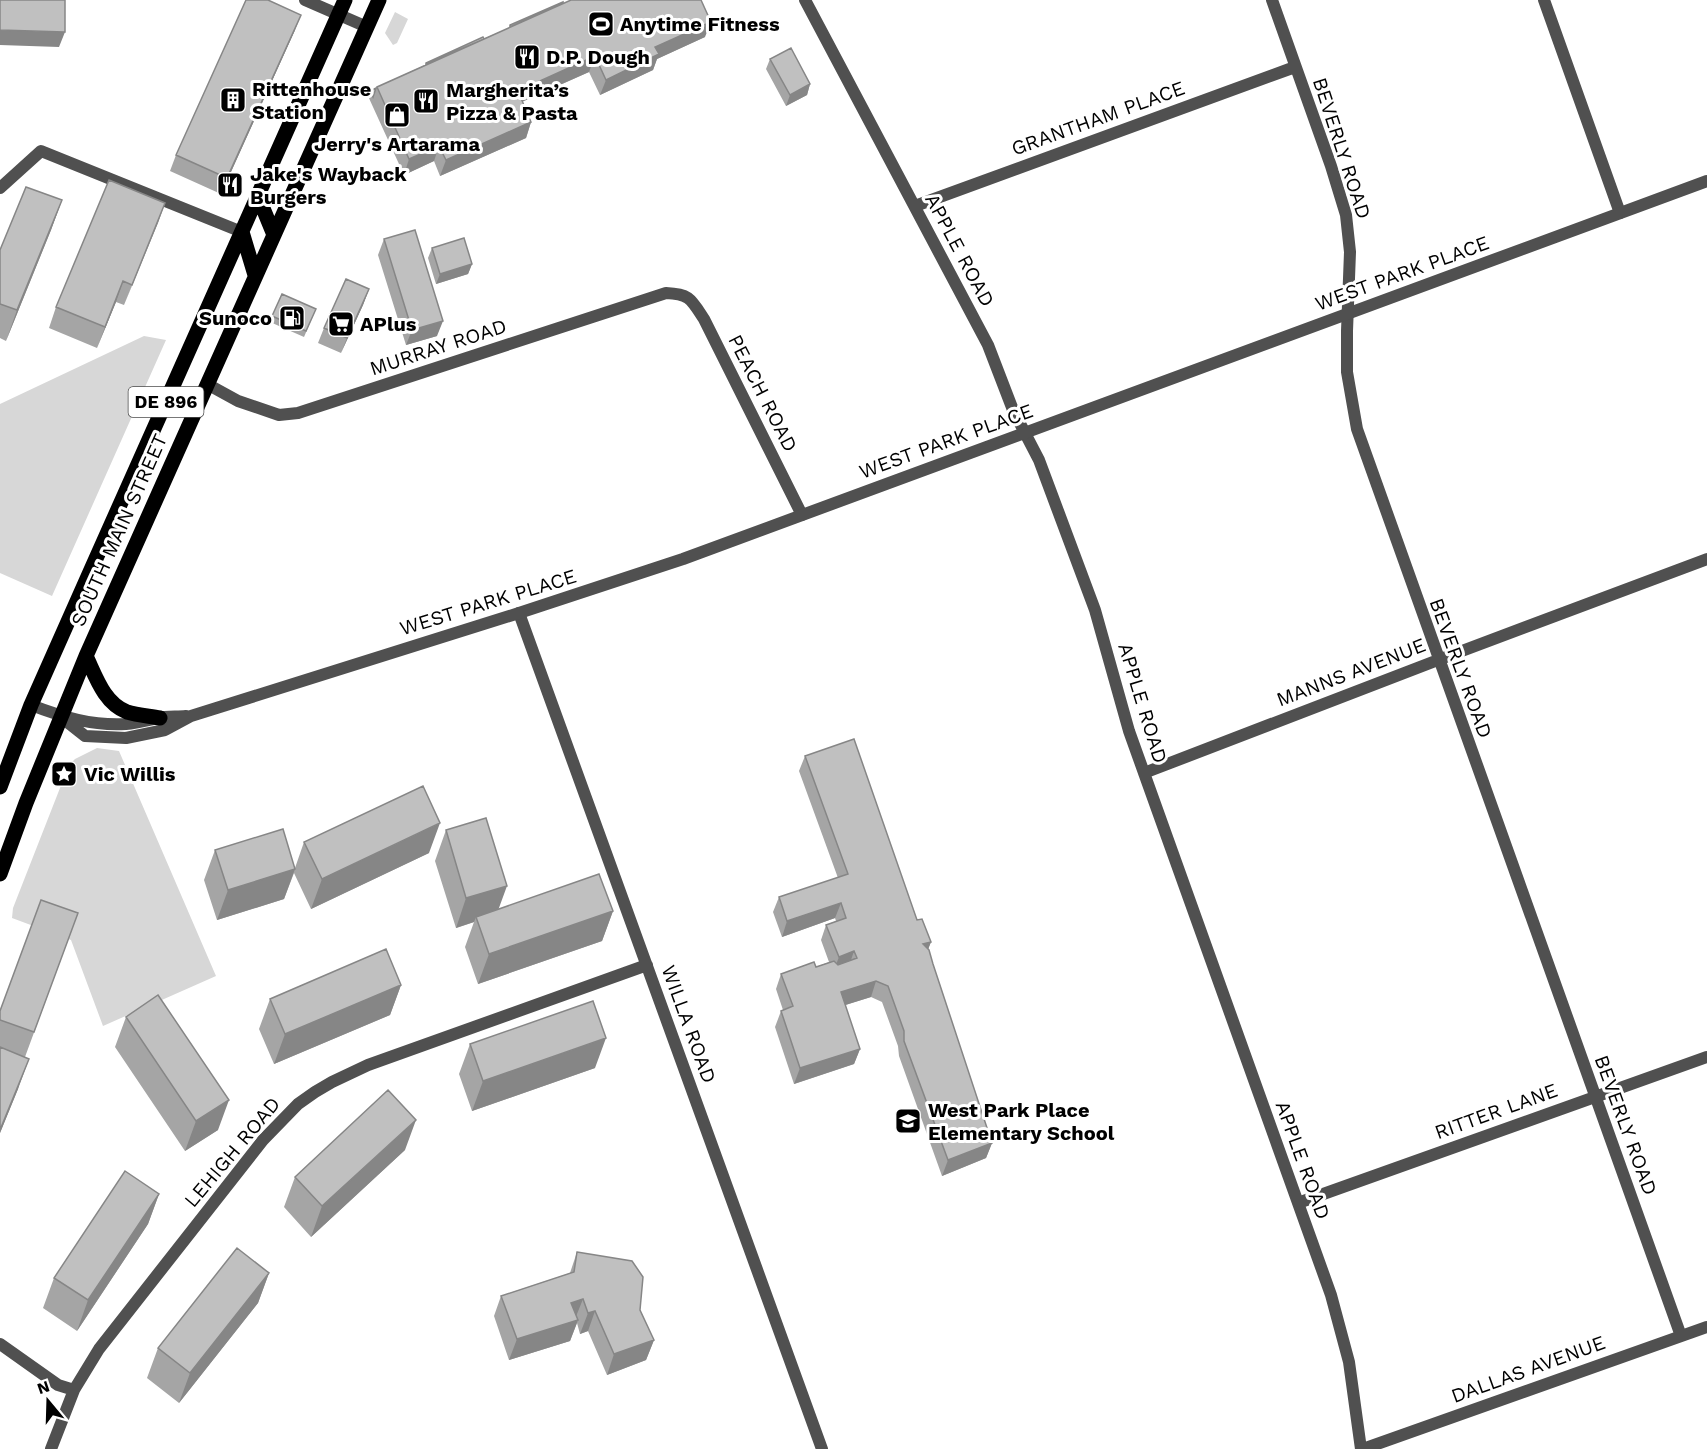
<svg xmlns="http://www.w3.org/2000/svg" width="1707" height="1449" font-family="'Work Sans',sans-serif">
  <style>
    .green { fill: #d7d7d7 }
    .lines { fill: none; stroke-linecap: round; stroke-linejoin: round }
    .minor { stroke: #505050; stroke-width: 12 }
    .tertiary { stroke: #505050; stroke-width: 12 }
    .primary { stroke: #000; stroke-width: 15 }
    .wall { fill: #a5a5a5 }
    .shaded-wall { fill: #868686 }
    .building { fill: #c0c0c0; stroke: #868686; stroke-width: 1.5 }
    .labels { text-anchor: middle; stroke-width: 6; stroke-linejoin: round; paint-order: stroke }
    .shield { fill: #fff; stroke: #4c4c4c; stroke-width: 1.5 }
    .shield-label { font-size: 18px; font-weight: bold; fill: #000 }
    .poi-label { font-size: 20px; font-weight: bold; fill: #000; stroke: #fff; text-anchor: start }
    .street-label { font-size: 20px; fill: #000; stroke: #fff }
  </style>
  <rect width="100%" height="100%" fill="#fff"/>
  <path class="green" d="M 395,12 L 408,19 L 397,43 L 393,45 L 385,33 Z
    M 144,336 L 166,340 L 52,596 L 0,573 L 0,404 Z
    M 97,748 L 119,751 L 216,976 L 103,1026 L 71,940 L 12,918 L 13,908 L 69,765 L 75,759 Z"/>
  <g class="lines">
    <path class="minor" d="M 305,0 L 367,27
      M 805,0 L 988,345 L 1013,410 L 1039,460 L 1095,610 L 1129,731 L 1331,1295 L 1349,1362 L 1361,1449
      M 1272,0 L 1331,166 L 1346,215 L 1350,252 L 1347,331 L 1347,372 L 1357,429 L 1681,1336
      M 1544,0 L 1620,213
      M 0,188 L 41,151 L 242,232
      M 915,206 L 1295,67
      M 207,384 L 238,401 L 279,415 L 298,413 L 666,293 C 690,294 691,299 704,319 L 802,515
      M 519,613 L 822,1449
      M 1144,773 L 1438,660 L 1707,559
      M 1298,1203 L 1707,1057
      M 0,1344 L 58,1385 L 74,1390
      M 51,1449 L 74,1390 L 99,1349 L 263,1140 L 298,1104 L 315,1092 L 332,1082 L 368,1065 L 647,965
      M 1363,1449 L 1707,1327"/>
    <path class="tertiary" d="M 31,705 C 62,717 93,726 126,724 C 138,723 148,720 158,718 C 167,716 177,717 186,716
      M 61,717 L 85,736 L 126,738 L 165,730 L 191,716 L 519,613 L 683,559 L 1707,181"/>
    <path class="primary" d="M 258,196 L 274,235
      M 242,232 L 255,275
      M 86,656 C 96,677 104,703 127,712 C 137,715 149,716 160,718
      M 0,787 L 31,705 L 90,572 L 345,0
      M 0,874 L 26,803 L 86,656 L 379,0"/>
  </g>
  <path class="wall" d="M 563,3 L 705,37 L 657,59 L 653,70 L 600,95 L 589,72 L 522,102 L 531,122 L 526,138 L 440,176 L 434,161 L 404,175 L 368,96 L 370,91 L 376,88 L 377,87 L 425,65 L 426,63 L 509,28 L 510,25 Z
    M 295,30 L 221,194 L 170,171 L 176,155 Z
    M 770,59 L 810,84 L 807,95 L 786,106 L 766,69 Z
    M 62,200 L 51,230 L 6,341 L 0,338 L 0,250 Z
    M 165,203 L 124,305 L 116,302 L 97,348 L 49,328 L 56,307 Z
    M 384,239 L 437,336 L 406,345 L 378,255 Z
    M 432,248 L 472,264 L 468,274 L 436,284 L 428,258 Z
    M 369,289 L 363,305 L 341,353 L 318,343 L 324,328 Z
    M 282,294 L 316,309 L 304,337 L 270,322 Z
    M 805,756 L 931,942 L 928,949 L 933,964 L 992,1143 L 986,1158 L 942,1176 L 899,1056 L 898,1046 L 882,1002 L 871,997 L 845,1005 L 860,1049 L 854,1064 L 794,1084 L 775,1027 L 781,1011 L 783,1010 L 776,989 L 781,974 L 816,967 L 829,962 L 821,940 L 826,925 L 836,921 L 835,918 L 782,937 L 773,912 L 779,897 L 838,878 L 799,771 Z
    M 446,830 L 498,909 L 613,911 L 602,941 L 478,984 L 465,947 L 474,922 L 456,928 L 435,861 Z
    M 304,842 L 429,853 L 311,909 L 294,873 L 284,899 L 217,920 L 204,880 L 215,850 L 295,868 Z
    M 78,913 L 25,1057 L 18,1089 L 0,1133 L 0,1011 Z
    M 401,985 L 390,1015 L 274,1064 L 259,1029 L 270,999 Z
    M 126,1017 L 218,1130 L 185,1151 L 115,1047 Z
    M 470,1044 L 595,1068 L 472,1111 L 459,1074 Z
    M 405,1150 L 311,1237 L 284,1207 L 295,1177 Z
    M 159,1194 L 148,1224 L 77,1331 L 43,1308 L 54,1278 Z
    M 577,1252 L 640,1310 L 654,1340 L 646,1360 L 607,1375 L 588,1331 L 580,1334 L 577,1323 L 570,1341 L 509,1360 L 494,1316 L 501,1296 L 570,1273 Z
    M 269,1273 L 258,1303 L 179,1403 L 147,1378 L 158,1348 Z"/>
  <path class="shaded-wall" d="M 301,15 L 295,30 L 221,194 L 227,178 Z
    M 711,22 L 705,37 L 657,59 L 653,70 L 600,95 L 606,80 L 655,47 Z
    M 0,30 L 65,32 L 59,47 L 0,45 Z
    M 595,56 L 589,72 L 512,106 L 518,91 Z
    M 810,84 L 807,95 L 786,106 L 790,95 Z
    M 531,122 L 526,138 L 440,176 L 446,160 Z
    M 439,146 L 434,161 L 404,175 L 409,159 Z
    M 62,200 L 51,230 L 6,341 L 17,310 Z
    M 165,203 L 158,223 L 124,305 L 132,285 Z
    M 472,264 L 468,274 L 436,284 L 440,274 Z
    M 123,281 L 116,302 L 97,348 L 105,327 Z
    M 369,289 L 363,305 L 341,353 L 347,338 Z
    M 443,321 L 437,336 L 406,345 L 412,330 Z
    M 440,823 L 429,853 L 311,909 L 322,879 Z
    M 295,869 L 284,899 L 217,920 L 228,890 Z
    M 507,886 L 496,916 L 476,917 L 474,922 L 456,928 L 466,898 Z
    M 841,903 L 835,918 L 782,937 L 787,921 Z
    M 613,911 L 602,941 L 478,984 L 489,954 Z
    M 931,942 L 925,957 L 923,944 Z
    M 854,951 L 849,966 L 833,972 L 839,957 Z
    M 876,981 L 871,997 L 836,1008 L 841,992 Z
    M 401,985 L 390,1015 L 274,1064 L 285,1034 Z
    M 606,1038 L 595,1068 L 472,1111 L 483,1081 Z
    M 860,1049 L 854,1064 L 794,1084 L 800,1068 Z
    M 29,1059 L 18,1089 L 0,1133 L 0,1130 Z
    M 229,1100 L 218,1130 L 185,1151 L 196,1121 Z
    M 416,1120 L 405,1150 L 311,1237 L 322,1206 Z
    M 992,1143 L 986,1158 L 942,1176 L 948,1160 Z
    M 159,1194 L 148,1224 L 77,1331 L 88,1300 Z
    M 269,1273 L 258,1303 L 179,1403 L 190,1373 Z
    M 583,1299 L 575,1319 L 571,1303 Z
    M 595,1311 L 588,1331 L 580,1334 L 588,1313 Z
    M 578,1320 L 570,1341 L 509,1360 L 517,1339 Z
    M 654,1340 L 646,1360 L 607,1375 L 614,1354 Z"/>
  <path class="building" d="M 0,0 L 65,0 L 65,32 L 0,30 Z
    M 246,0 L 268,0 L 301,15 L 227,178 L 176,155 Z
    M 571,0 L 701,0 L 711,22 L 655,47 L 659,54 L 606,80 L 595,56 L 518,91 L 531,122 L 446,160 L 439,146 L 409,159 L 377,87 Z
    M 563,2 L 563,3 L 510,27 L 510,25 Z
    M 483,37 L 484,39 L 426,64 L 426,63 Z
    M 791,48 L 810,84 L 790,95 L 770,59 Z
    M 376,88 L 373,97 L 370,91 Z
    M 109,180 L 165,203 L 132,285 L 123,281 L 105,327 L 56,307 Z
    M 26,187 L 62,200 L 17,310 L 0,304 L 0,250 Z
    M 415,230 L 443,321 L 412,330 L 384,239 Z
    M 464,238 L 472,264 L 440,274 L 432,248 Z
    M 346,279 L 369,289 L 347,338 L 324,328 Z
    M 282,294 L 316,309 L 306,331 L 272,316 Z
    M 854,739 L 917,920 L 922,919 L 931,942 L 923,944 L 929,950 L 933,964 L 992,1143 L 948,1160 L 904,1041 L 904,1031 L 888,986 L 876,981 L 841,992 L 860,1049 L 800,1068 L 781,1011 L 793,1006 L 781,974 L 814,962 L 816,967 L 834,961 L 838,965 L 857,958 L 854,951 L 839,957 L 826,925 L 846,918 L 841,903 L 787,921 L 779,897 L 848,874 L 805,756 Z
    M 423,786 L 440,823 L 322,879 L 304,842 Z
    M 486,818 L 507,886 L 466,898 L 446,830 Z
    M 283,829 L 295,869 L 228,890 L 215,850 Z
    M 599,874 L 613,911 L 489,954 L 476,917 Z
    M 41,900 L 78,913 L 34,1032 L 0,1020 L 0,1011 Z
    M 386,949 L 401,985 L 285,1034 L 270,999 Z
    M 158,995 L 229,1100 L 196,1121 L 126,1017 Z
    M 593,1001 L 606,1038 L 483,1081 L 470,1044 Z
    M 0,1047 L 29,1059 L 0,1130 Z
    M 388,1090 L 416,1120 L 322,1206 L 295,1177 Z
    M 125,1171 L 159,1194 L 88,1300 L 54,1278 Z
    M 237,1248 L 269,1273 L 190,1373 L 158,1348 Z
    M 577,1252 L 632,1261 L 643,1277 L 640,1310 L 654,1340 L 614,1354 L 595,1311 L 588,1313 L 583,1299 L 571,1303 L 578,1320 L 517,1339 L 501,1296 L 574,1272 Z"/>
  <defs>
    <symbol id="stadium-square" viewBox="-11 -11 22 22"><rect x="-9" y="-9" width="18" height="18" rx="4" fill="#000" stroke="#fff"/><path d="M0-5a6.5 5 0 1 0 0 10a6.5 5 0 1 0 0-10ZM-3.5-1.8h7v3.6h-7Z" fill="#fff"/></symbol>
    <symbol id="restaurant-square" viewBox="-11 -11 22 22"><rect x="-9" y="-9" width="18" height="18" rx="4" fill="#000" stroke="#fff"/><path d="M-5-6h1v4h1v-4h1v4h1v-4h1v5L-1.5 .5V6h-2V.5L-5-1ZM5-6V6H3V1.5H1.5Q1.5-4 5-6Z" fill="#fff"/></symbol>
    <symbol id="building-square" viewBox="-11 -11 22 22"><rect x="-9" y="-9" width="18" height="18" rx="4" fill="#000" stroke="#fff"/><path d="M-4-6H4V6H1V3H-1V6H-4ZM-2.5-4.3h1.7v1.8h-1.7ZM.8-4.3h1.7v1.8H.8ZM-2.5-1h1.7V.8h-1.7ZM.8-1h1.7V.8H.8Z" fill="#fff"/></symbol>
    <symbol id="shop-square" viewBox="-11 -11 22 22"><rect x="-9" y="-9" width="18" height="18" rx="4" fill="#000" stroke="#fff"/><path d="M-5-2.5h2.3a2.7 3.5 0 0 1 5.4 0H5L5.5 6h-11ZM-1.5-2.5h3a1.5 2.3 0 0 0-3 0Z" fill="#fff"/></symbol>
    <symbol id="fuel-square" viewBox="-11 -11 22 22"><rect x="-9" y="-9" width="18" height="18" rx="4" fill="#000" stroke="#fff"/><path d="M-5.5-6h7V0h2V4h1.3V-2.5L3-4.5l.8-.8L6-3V5H2.5V1h-1V6h-7ZM-4.2-4.7v3.2H.2V-4.7Z" fill="#fff"/></symbol>
    <symbol id="supermarket-square" viewBox="-11 -11 22 22"><rect x="-9" y="-9" width="18" height="18" rx="4" fill="#000" stroke="#fff"/><path d="M-6-5.5h2.5l.6 2H6L4.5 2H-2.5L-4.4-4H-6ZM-1.5 3.2a1.3 1.3 0 1 0 .1 0ZM3 3.2a1.3 1.3 0 1 0 .1 0Z" fill="#fff"/></symbol>
    <symbol id="sight-square" viewBox="-11 -11 22 22"><rect x="-9" y="-9" width="18" height="18" rx="4" fill="#000" stroke="#fff"/><path d="M0-6L1.8-2.2L6-1.7L2.9 1.2L3.7 5.4L0 3.3L-3.7 5.4L-2.9 1.2L-6-1.7L-1.8-2.2Z" fill="#fff"/></symbol>
    <symbol id="school-square" viewBox="-11 -11 22 22"><rect x="-9" y="-9" width="18" height="18" rx="4" fill="#000" stroke="#fff"/><path d="M0-5L7-2L0 1L-7-2ZM-4 1L0 2.5L4 1V4Q0 6-4 4Z" fill="#fff"/></symbol>
  </defs>
  <g fill-rule="evenodd">
    <use href="#stadium-square" x="586" y="9" width="30" height="30"/>
    <use href="#restaurant-square" x="512" y="42" width="30" height="30"/>
    <use href="#building-square" x="218" y="85" width="30" height="30"/>
    <use href="#restaurant-square" x="411" y="86" width="30" height="30"/>
    <use href="#shop-square" x="382" y="100" width="30" height="30"/>
    <use href="#restaurant-square" x="215" y="170" width="30" height="30"/>
    <use href="#fuel-square" x="277" y="303" width="30" height="30"/>
    <use href="#supermarket-square" x="326" y="309" width="30" height="30"/>
    <use href="#sight-square" x="49" y="759" width="30" height="30"/>
    <use href="#school-square" x="893" y="1106" width="30" height="30"/>
  </g>
  <g class="labels">
    <rect class="shield" x="128.5" y="387" width="75" height="30" rx="4.5"/>
    <g class="shield-label">
      <text x="166" y="408">DE 896</text>
    </g>
    <g class="poi-label">
      <text x="620" y="31">Anytime Fitness</text>
      <text x="546" y="64">D.P. Dough</text>
      <text x="252" y="96">Rittenhouse<tspan x="252" dy="23">Station</tspan></text>
      <text x="446" y="97">Margherita’s<tspan x="446" dy="23">Pizza &amp; Pasta</tspan></text>
      <text x="397" y="151" text-anchor="middle">Jerry's Artarama</text>
      <text x="250" y="181">Jake's Wayback<tspan x="250" dy="23">Burgers</tspan></text>
      <text x="272" y="325" text-anchor="end">Sunoco</text>
      <text x="360" y="331">APlus</text>
      <text x="84" y="781">Vic Willis</text>
      <text x="928" y="1117">West Park Place<tspan x="928" dy="23">Elementary School</tspan></text>
    </g>
    <g class="street-label">
      <text transform="translate(1098 118) rotate(-20)" y="7">GRANTHAM PLACE</text>
      <text transform="translate(1342 148) rotate(72)" y="7">BEVERLY ROAD</text>
      <text transform="translate(960 250) rotate(62)" y="7">APPLE ROAD</text>
      <text transform="translate(1402 273) rotate(-20)" y="7">WEST PARK PLACE</text>
      <text transform="translate(438 347) rotate(-18)" y="7">MURRAY ROAD</text>
      <text transform="translate(763 393) rotate(63)" y="7">PEACH ROAD</text>
      <text transform="translate(946 441) rotate(-20)" y="7">WEST PARK PLACE</text>
      <text transform="translate(119 530) rotate(-66)" y="7">SOUTH MAIN STREET</text>
      <text transform="translate(488 602) rotate(-17)" y="7">WEST PARK PLACE</text>
      <text transform="translate(1461 668) rotate(70)" y="7">BEVERLY ROAD</text>
      <text transform="translate(1351 672) rotate(-21)" y="7">MANNS AVENUE</text>
      <text transform="translate(1143 703) rotate(73)" y="7">APPLE ROAD</text>
      <text transform="translate(689 1024) rotate(70)" y="7">WILLA ROAD</text>
      <text transform="translate(1496 1111) rotate(-20)" y="7">RITTER LANE</text>
      <text transform="translate(1626 1125) rotate(70)" y="7">BEVERLY ROAD</text>
      <text transform="translate(232 1152) rotate(-50)" y="7">LEHIGH ROAD</text>
      <text transform="translate(1303 1160) rotate(70)" y="7">APPLE ROAD</text>
      <text transform="translate(1528 1369) rotate(-20)" y="7">DALLAS AVENUE</text>
    </g>
  </g>
  <g transform="translate(48 1401) rotate(341)" stroke="#ffffff" stroke-width="4.5" paint-order="stroke">
  <path d="M0-4.5L10 22L0 15L-10 22Z" fill="#000000"/>
  <text y="-9" font-size="16" font-weight="bold" text-anchor="middle" fill="#000000">N</text>
  </g>
</svg>
